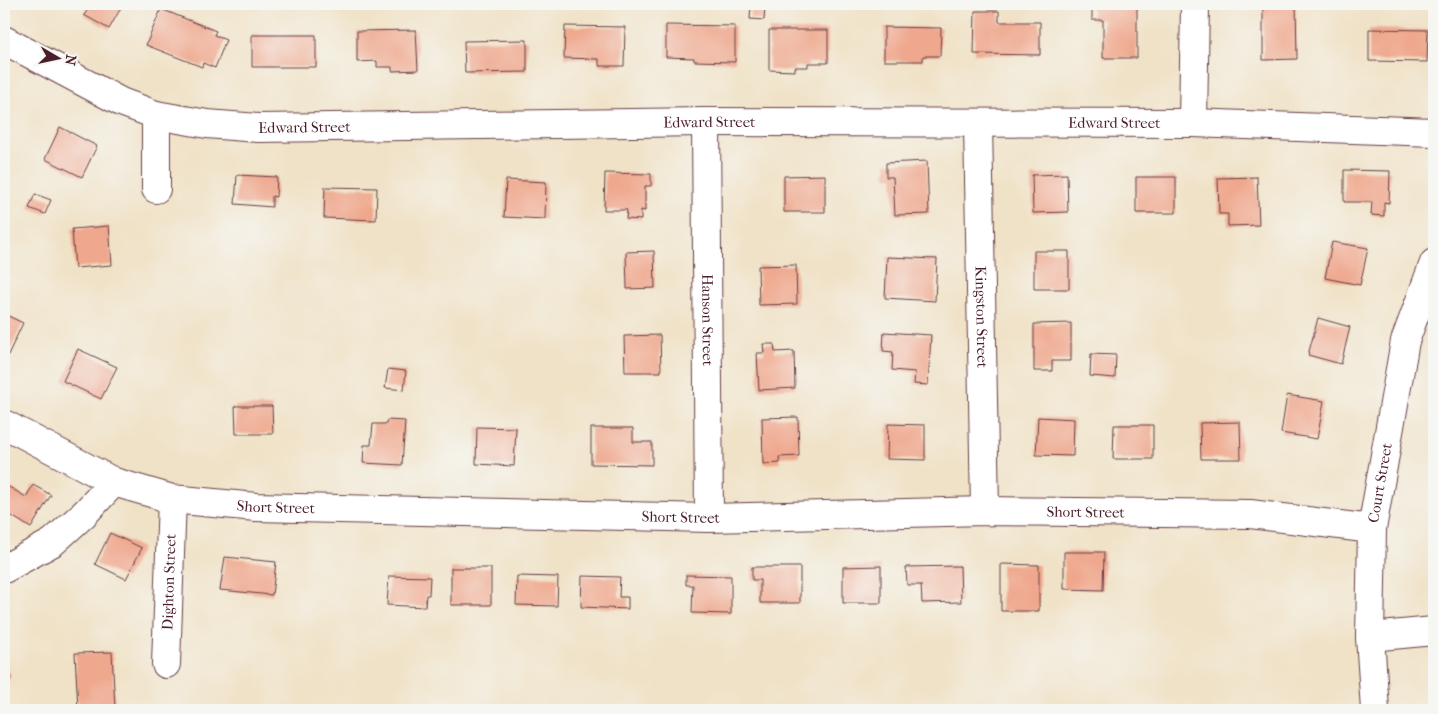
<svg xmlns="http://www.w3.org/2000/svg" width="1438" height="714" font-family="'IM FELL French Canon',serif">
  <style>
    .building { fill: #efa88e }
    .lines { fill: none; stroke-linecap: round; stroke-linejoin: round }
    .minor-casing { stroke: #633c42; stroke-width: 30 }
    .minor { stroke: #fff; stroke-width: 28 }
    .labels { text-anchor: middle; stroke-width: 4.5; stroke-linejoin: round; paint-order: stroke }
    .street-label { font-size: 15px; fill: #4a1f2b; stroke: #f6f6f2 }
  </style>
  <rect width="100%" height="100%" fill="#f6f6f2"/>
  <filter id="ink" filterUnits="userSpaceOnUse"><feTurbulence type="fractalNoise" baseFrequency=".02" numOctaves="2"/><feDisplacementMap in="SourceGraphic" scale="10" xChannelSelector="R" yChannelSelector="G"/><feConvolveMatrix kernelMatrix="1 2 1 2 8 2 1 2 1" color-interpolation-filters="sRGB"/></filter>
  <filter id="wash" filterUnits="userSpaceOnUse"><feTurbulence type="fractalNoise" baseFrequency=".0096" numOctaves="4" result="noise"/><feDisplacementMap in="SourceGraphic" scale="20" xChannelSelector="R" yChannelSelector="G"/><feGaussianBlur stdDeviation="1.12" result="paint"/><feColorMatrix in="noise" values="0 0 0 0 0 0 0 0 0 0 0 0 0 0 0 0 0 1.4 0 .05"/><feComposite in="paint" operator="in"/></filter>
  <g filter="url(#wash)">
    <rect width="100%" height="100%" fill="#f0e2c7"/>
    <g id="blocks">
      <path class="building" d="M 81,4 L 123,4 L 109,29 L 84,15 L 89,8 Z
        M 751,4 L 761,4 L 761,7 L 765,7 L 764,20 L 750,19 Z
        M 1092,4 L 1137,4 L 1137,58 L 1103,58 L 1103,20 L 1092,20 Z
        M 1263,4 L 1296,4 L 1297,59 L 1263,60 Z
        M 161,9 L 216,31 L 214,35 L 226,40 L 215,68 L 203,63 L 202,67 L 146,45 Z
        M 975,11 L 999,11 L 999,22 L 1040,22 L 1040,55 L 974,54 Z
        M 666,25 L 735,26 L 735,62 L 694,61 L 694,58 L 666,57 Z
        M 565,26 L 625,27 L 624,66 L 599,66 L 599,59 L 564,58 Z
        M 884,27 L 941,28 L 940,56 L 923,56 L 923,61 L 884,61 Z
        M 1369,29 L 1428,30 L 1427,62 L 1369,61 Z
        M 416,30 L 418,70 L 392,71 L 392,67 L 377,67 L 377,61 L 357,62 L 357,31 Z
        M 769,30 L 828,30 L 828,63 L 808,63 L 808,67 L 795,67 L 795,71 L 769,70 Z
        M 252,35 L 316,35 L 316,67 L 252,67 Z
        M 527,40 L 527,72 L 465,73 L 464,41 Z
        M 60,127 L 97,146 L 82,177 L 45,159 Z
        M 927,161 L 929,214 L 895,215 L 893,177 L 886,177 L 886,163 Z
        M 1344,170 L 1390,171 L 1389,203 L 1384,202 L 1384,216 L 1371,215 L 1372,202 L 1344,202 Z
        M 605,173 L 651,174 L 651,186 L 645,186 L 645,211 L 641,210 L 641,220 L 626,219 L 627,210 L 604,210 Z
        M 1067,174 L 1068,212 L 1033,213 L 1032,175 Z
        M 237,175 L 277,177 L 276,197 L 272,196 L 272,207 L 235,204 Z
        M 825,175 L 825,212 L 784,212 L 784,176 Z
        M 1136,177 L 1176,177 L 1176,213 L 1136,213 Z
        M 1257,177 L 1259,225 L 1228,226 L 1228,214 L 1219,214 L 1218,178 Z
        M 506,180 L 546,182 L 545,219 L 504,217 Z
        M 325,187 L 377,188 L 376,220 L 324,218 Z
        M 35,194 L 51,200 L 45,214 L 29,208 Z
        M 109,226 L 112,265 L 75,268 L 72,229 Z
        M 1332,242 L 1368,248 L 1360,285 L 1325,278 Z
        M 654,251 L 655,288 L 627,289 L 626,252 Z
        M 1034,251 L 1069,251 L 1069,289 L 1034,289 Z
        M 887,257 L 937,259 L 935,301 L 885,298 Z
        M 796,265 L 797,304 L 759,305 L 758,266 Z
        M 4,314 L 23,323 L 7,357 L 4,355 Z
        M 1318,318 L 1350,327 L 1341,364 L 1308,355 Z
        M 1071,323 L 1071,361 L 1052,361 L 1052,371 L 1034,371 L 1034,324 Z
        M 884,332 L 931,335 L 928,385 L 914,384 L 915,372 L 892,370 L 893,352 L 883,351 Z
        M 660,335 L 661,372 L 625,372 L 624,336 Z
        M 763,344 L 774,344 L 775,352 L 794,351 L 795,388 L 759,390 L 757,353 L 764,353 Z
        M 78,349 L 117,367 L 101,399 L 63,381 Z
        M 1091,354 L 1116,355 L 1115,378 L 1090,376 Z
        M 388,369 L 406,371 L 404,390 L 385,388 Z
        M 1287,395 L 1324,401 L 1317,439 L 1281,433 Z
        M 235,406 L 272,406 L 273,434 L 236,434 Z
        M 798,417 L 799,456 L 779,457 L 780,463 L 763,464 L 762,418 Z
        M 1038,417 L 1074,419 L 1073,456 L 1036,455 Z
        M 387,420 L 405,421 L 402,465 L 363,463 L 364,445 L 371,445 L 373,424 L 386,424 Z
        M 1240,422 L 1241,459 L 1201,459 L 1200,423 Z
        M 888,424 L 925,425 L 925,460 L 887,459 Z
        M 1114,425 L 1153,425 L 1153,459 L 1113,459 Z
        M 477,427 L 516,428 L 514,466 L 476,464 Z
        M 591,428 L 633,428 L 633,442 L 652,442 L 652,465 L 591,464 Z
        M 4,484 L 26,497 L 33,485 L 51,495 L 31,528 L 4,511 Z
        M 110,533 L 142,548 L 126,579 L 95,564 Z
        M 1064,552 L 1104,552 L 1103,590 L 1064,589 Z
        M 225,557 L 276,562 L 272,595 L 220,590 Z
        M 1001,564 L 1039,565 L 1039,611 L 1001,611 Z
        M 881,566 L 881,603 L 843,603 L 843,567 Z
        M 960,566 L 961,602 L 922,603 L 921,585 L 907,585 L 906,567 Z
        M 752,567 L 800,567 L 800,603 L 760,603 L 760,580 L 752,580 Z
        M 451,568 L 491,568 L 491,605 L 451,605 Z
        M 686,575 L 731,576 L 731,614 L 692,613 L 693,585 L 686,585 Z
        M 389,576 L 430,577 L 429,595 L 426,595 L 425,607 L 387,605 Z
        M 517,576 L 558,577 L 557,606 L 516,605 Z
        M 582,576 L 620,577 L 619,597 L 628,597 L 628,609 L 581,607 Z
        M 112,652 L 115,707 L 78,709 L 75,653 Z
        M 4,663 L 11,678 L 4,682 Z"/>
    </g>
  </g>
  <g filter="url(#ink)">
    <use href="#blocks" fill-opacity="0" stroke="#633c42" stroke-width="1"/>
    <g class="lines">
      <defs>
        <g id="minor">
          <path id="s1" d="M 4,40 L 121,102 L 156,115 L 207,124 L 258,128 L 706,122 L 1193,123 L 1434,132"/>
          <path d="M 156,115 L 156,189"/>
          <path id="s2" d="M 706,122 L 709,518"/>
          <path id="s3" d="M 978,123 L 985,511"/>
          <path d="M 1193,123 L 1195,4"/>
          <path id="s4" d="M 4,424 L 114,482 L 172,499 L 256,507 L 709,518 L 985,511 L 1250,514 L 1372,529"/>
          <path d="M 4,569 L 53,542 L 84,514 L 114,482"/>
          <path d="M 1370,637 L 1434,631"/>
          <path id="s5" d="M 166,664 L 172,499"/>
          <path id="s6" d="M 1375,710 L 1370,637 L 1372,529 L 1405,341 L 1434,263"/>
        </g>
      </defs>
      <use href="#minor" class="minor-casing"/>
      <use href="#minor" class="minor"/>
    </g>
  </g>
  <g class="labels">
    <g class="street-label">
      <text dy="5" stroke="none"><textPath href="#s1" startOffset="724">Edward Street</textPath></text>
      <text dy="5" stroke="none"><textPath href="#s1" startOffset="1129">Edward Street</textPath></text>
      <text dy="5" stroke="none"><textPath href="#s1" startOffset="319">Edward Street</textPath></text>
      <text dy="5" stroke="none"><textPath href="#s3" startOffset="194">Kingston Street</textPath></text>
      <text dy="5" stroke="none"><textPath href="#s2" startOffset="198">Hanson Street</textPath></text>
      <text dy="5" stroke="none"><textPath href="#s6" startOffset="228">Court Street</textPath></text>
      <text dy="5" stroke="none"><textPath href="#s4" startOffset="289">Short Street</textPath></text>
      <text dy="5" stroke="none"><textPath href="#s4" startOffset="1099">Short Street</textPath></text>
      <text dy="5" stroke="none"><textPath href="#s4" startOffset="694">Short Street</textPath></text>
      <text dy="5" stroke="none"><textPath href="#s5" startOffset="82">Dighton Street</textPath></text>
    </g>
  </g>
  <rect width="1438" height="714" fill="none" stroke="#f6f6f2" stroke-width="20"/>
  <g transform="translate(58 58) rotate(99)" stroke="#f6f6f2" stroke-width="4" paint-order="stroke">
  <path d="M0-4L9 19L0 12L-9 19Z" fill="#4a1f2b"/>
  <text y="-8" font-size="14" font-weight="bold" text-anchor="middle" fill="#4a1f2b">N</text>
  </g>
</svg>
